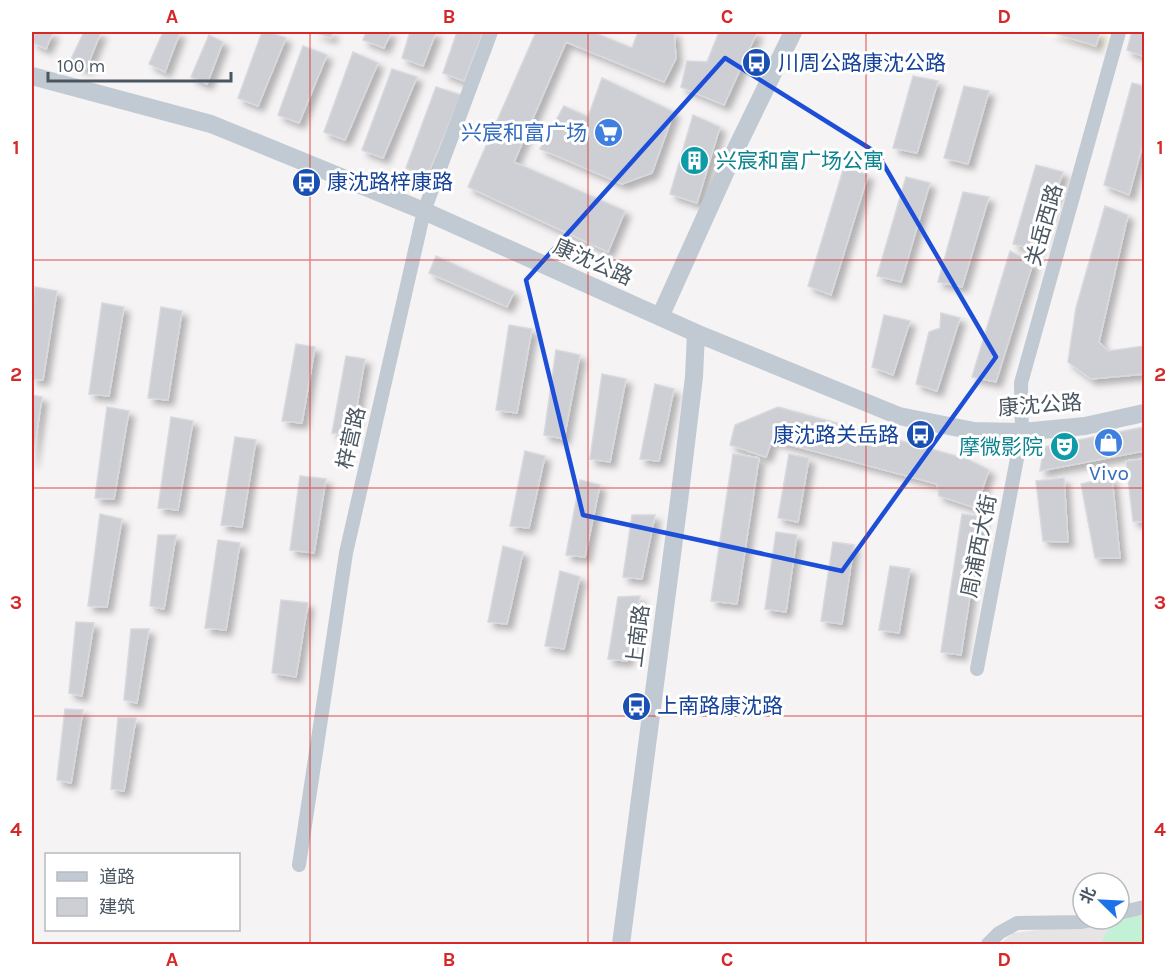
<svg xmlns="http://www.w3.org/2000/svg" width="1176" height="976" font-family="Karla,'Noto Sans SC',sans-serif">
  <style>
    .commercial { fill: #fdf9ef }
    .education { fill: #e6e4e5 }
    .green { fill: #c3f1d5 }
    .building { fill: #cdcfd5; stroke: #d7d9de; stroke-width: 1.5; filter: url(#shadow) }
    .lines { fill: none; stroke-linecap: round; stroke-linejoin: round }
    .minor { stroke: #c1cad2; stroke-width: 14 }
    .tertiary { stroke: #c1cad2; stroke-width: 18 }
    .marked { fill: none; stroke: #1d4ed8; stroke-width: 4.5; stroke-linejoin: round }
    .grid { fill: none; stroke: #d62828; stroke-width: 1.5; stroke-opacity: 0.55 }
    .labels { text-anchor: middle; stroke-width: 6; stroke-linejoin: round; paint-order: stroke }
    .transit-label { font-size: 21px; fill: #164399; stroke: #fff; text-anchor: start }
    .shop-label { font-size: 21px; fill: #366cbe; stroke: #fff; text-anchor: end }
    .culture-label { font-size: 21px; fill: #0d838f; stroke: #fff; text-anchor: start }
    .street-label { font-size: 21px; fill: #4a5661; stroke: #fff }
    .neatline { fill: none; stroke: #d62828; stroke-width: 2 }
    .grid-label { font-size: 20px; text-anchor: middle; font-weight: bold; fill: #d62828 }
  </style>
  <defs>
    <filter id="shadow"><feDropShadow dx="5.5" dy="5.5" stdDeviation="3" flood-color="#0004"/></filter>
  </defs>
  <rect width="100%" height="100%" fill="#f5f3f3"/>
  <path class="commercial" d="M 1030,32 L 1111,32 L 1106,52 Z"/>
  <path class="education" d="M 1144,913 L 1144,944 L 1000,944 L 1013,933 L 1102,922 Z"/>
  <path class="green" d="M 1130,915 L 1144,915 L 1144,944 L 1100,944 L 1111,925 Z"/>
  <path class="building" d="M 35,32 L 53,32 L 46,49 L 32,42 Z
    M 84,32 L 101,32 L 86,69 L 70,61 Z
    M 163,32 L 180,32 L 165,72 L 149,64 Z
    M 262,32 L 269,32 L 286,38 L 258,106 L 238,98 Z
    M 315,32 L 333,32 L 331,38 Z
    M 366,32 L 391,32 L 384,48 L 363,40 Z
    M 410,32 L 436,32 L 423,66 L 402,58 Z
    M 457,32 L 483,32 L 464,81 L 443,73 Z
    M 536,32 L 593,32 L 632,48 L 638,32 L 674,32 L 676,58 L 664,82 L 566,42 L 514,162 L 625,211 L 608,252 L 468,187 Z
    M 719,32 L 757,32 L 724,105 L 681,87 L 687,61 L 707,62 Z
    M 1051,32 L 1100,32 L 1096,46 Z
    M 1132,32 L 1144,32 L 1144,57 L 1127,50 Z
    M 209,35 L 223,42 L 207,84 L 191,77 Z
    M 303,46 L 327,55 L 299,123 L 278,115 Z
    M 353,52 L 378,63 L 345,140 L 324,132 Z
    M 392,69 L 417,77 L 383,158 L 362,150 Z
    M 913,76 L 938,81 L 917,153 L 893,148 Z
    M 602,78 L 674,112 L 652,173 L 622,184 L 540,149 L 564,106 L 588,117 Z
    M 1132,83 L 1144,86 L 1144,140 L 1129,195 L 1104,185 Z
    M 964,86 L 989,91 L 968,164 L 944,158 Z
    M 436,87 L 461,95 L 427,177 L 406,168 Z
    M 693,115 L 720,127 L 697,203 L 670,194 Z
    M 1036,165 L 1063,172 L 1037,250 L 1013,244 Z
    M 844,167 L 868,175 L 831,295 L 808,286 Z
    M 906,177 L 930,183 L 901,282 L 877,276 Z
    M 963,192 L 989,197 L 962,287 L 938,282 Z
    M 1105,206 L 1128,215 L 1099,342 L 1108,351 L 1144,346 L 1144,374 L 1091,379 L 1068,362 L 1076,308 Z
    M 1010,251 L 1033,263 L 996,382 L 972,377 Z
    M 436,256 L 514,292 L 507,307 L 429,273 Z
    M 35,287 L 57,291 L 43,380 L 32,379 L 32,315 Z
    M 102,303 L 124,307 L 109,396 L 89,394 Z
    M 161,307 L 182,311 L 168,400 L 148,398 Z
    M 941,313 L 960,318 L 937,391 L 916,384 L 929,332 L 940,328 Z
    M 884,315 L 910,321 L 893,375 L 872,367 Z
    M 509,325 L 532,329 L 517,413 L 496,410 Z
    M 296,344 L 315,347 L 302,423 L 282,421 Z
    M 556,350 L 580,355 L 564,439 L 544,435 Z
    M 346,356 L 365,359 L 352,435 L 332,433 Z
    M 602,374 L 626,379 L 610,462 L 590,459 Z
    M 655,384 L 674,389 L 659,461 L 640,459 Z
    M 32,395 L 42,397 L 32,463 Z
    M 107,407 L 129,411 L 114,499 L 95,498 Z
    M 778,407 L 967,459 L 989,470 L 976,508 L 939,496 L 937,484 L 772,440 L 766,457 L 730,445 L 735,425 Z
    M 171,417 L 193,421 L 178,510 L 158,508 Z
    M 1144,427 L 1144,451 L 1040,471 L 1044,447 Z
    M 235,437 L 256,440 L 242,527 L 221,525 Z
    M 525,451 L 545,456 L 529,528 L 510,526 Z
    M 733,454 L 759,458 L 737,604 L 711,601 Z
    M 789,454 L 809,458 L 798,522 L 778,518 Z
    M 1144,459 L 1144,522 L 1133,521 L 1126,461 Z
    M 300,476 L 326,479 L 314,553 L 290,550 Z
    M 1112,477 L 1120,558 L 1095,558 L 1081,484 Z
    M 1064,478 L 1068,542 L 1043,541 L 1036,481 Z
    M 580,480 L 600,485 L 585,557 L 566,555 Z
    M 100,514 L 122,519 L 107,607 L 88,606 Z
    M 962,514 L 982,517 L 961,655 L 941,652 Z
    M 632,515 L 655,515 L 642,579 L 623,577 Z
    M 776,532 L 797,535 L 786,612 L 765,609 Z
    M 158,535 L 176,535 L 164,609 L 150,606 Z
    M 218,540 L 240,543 L 226,630 L 205,628 Z
    M 833,542 L 854,545 L 842,624 L 821,621 Z
    M 503,546 L 523,552 L 507,624 L 488,622 Z
    M 890,566 L 910,569 L 899,633 L 879,630 Z
    M 560,571 L 580,577 L 564,649 L 545,646 Z
    M 640,596 L 627,661 L 608,659 L 618,597 Z
    M 281,600 L 308,603 L 296,677 L 272,673 Z
    M 76,622 L 94,623 L 82,696 L 69,693 Z
    M 131,629 L 149,629 L 137,703 L 124,700 Z
    M 65,709 L 83,710 L 71,783 L 57,780 Z
    M 118,718 L 136,718 L 124,791 L 111,789 Z"/>
  <g class="lines">
    <path class="minor" d="M 977,669 L 1022,432 L 1021,383 L 1119,32
      M 299,865 L 346,553 L 424,211 L 491,32
      M 1119,913 L 1144,907
      M 988,944 L 999,933 L 1017,923 L 1082,922 L 1096,919"/>
    <path class="tertiary" d="M 32,76 L 211,124 L 424,211 L 696,333 L 899,416 L 974,431 L 1022,432 L 1085,426 L 1144,413
      M 660,317 L 734,153 L 793,32
      M 621,944 L 679,501 L 694,377 L 696,333"/>
  </g>
  <path class="marked" d="M 725,58 L 877,153 L 996,357 L 842,571 L 583,515 L 526,280 Z"/>
  <path class="grid" d="M 310,32 L 310,944M 588,32 L 588,944M 866,32 L 866,944M 32,260 L 1144,260M 32,488 L 1144,488M 32,716 L 1144,716"/>
  <defs>
    <symbol id="bus-disc" viewBox="-11 -11 22 22"><circle r="9.5" fill="#1a4fb4" stroke="#fff"/><path d="M-5-6H5V4H4V6H2V4H-2V6H-4V4H-5ZM-3.5-4V0h7V-4ZM-3.5 1.2v1.5H-2V1.2ZM2 1.2v1.5H3.5V1.2Z" fill="#fff"/></symbol>
    <symbol id="supermarket-disc" viewBox="-11 -11 22 22"><circle r="9.5" fill="#3f7fe0" stroke="#fff"/><path d="M-6-5.5h2.5l.6 2H6L4.5 2H-2.5L-4.4-4H-6ZM-1.5 3.2a1.3 1.3 0 1 0 .1 0ZM3 3.2a1.3 1.3 0 1 0 .1 0Z" fill="#fff"/></symbol>
    <symbol id="building-disc" viewBox="-11 -11 22 22"><circle r="9.5" fill="#0f9aa8" stroke="#fff"/><path d="M-4-6H4V6H1V3H-1V6H-4ZM-2.5-4.3h1.7v1.8h-1.7ZM.8-4.3h1.7v1.8H.8ZM-2.5-1h1.7V.8h-1.7ZM.8-1h1.7V.8H.8Z" fill="#fff"/></symbol>
    <symbol id="shop-disc" viewBox="-11 -11 22 22"><circle r="9.5" fill="#3f7fe0" stroke="#fff"/><path d="M-5-2.5h2.3a2.7 3.5 0 0 1 5.4 0H5L5.5 6h-11ZM-1.5-2.5h3a1.5 2.3 0 0 0-3 0Z" fill="#fff"/></symbol>
    <symbol id="theatre-disc" viewBox="-11 -11 22 22"><circle r="9.5" fill="#0f9aa8" stroke="#fff"/><path d="M-5-5.5Q0-4 5-5.5V0Q5 5 0 6Q-5 5-5 0ZM-3.3-2.5H-1v1.5H-3.3ZM1-2.5H3.3v1.5H1ZM-2.8 1Q0 5.5 2.8 1Z" fill="#fff"/></symbol>
  </defs>
  <g fill-rule="evenodd">
    <use href="#bus-disc" x="740" y="46" width="33" height="33"/>
    <use href="#supermarket-disc" x="592" y="116" width="33" height="33"/>
    <use href="#building-disc" x="678" y="144" width="33" height="33"/>
    <use href="#bus-disc" x="290" y="166" width="33" height="33"/>
    <use href="#bus-disc" x="904" y="418" width="33" height="33"/>
    <use href="#shop-disc" x="1092" y="426" width="33" height="33"/>
    <use href="#theatre-disc" x="1048" y="430" width="33" height="33"/>
    <use href="#bus-disc" x="620" y="690" width="33" height="33"/>
  </g>
  <g class="labels">
    <g class="transit-label">
      <text x="778" y="70">川周公路康沈公路</text>
      <text x="327" y="189">康沈路梓康路</text>
      <text x="899" y="442" text-anchor="end">康沈路关岳路</text>
      <text x="657" y="713">上南路康沈路</text>
    </g>
    <g class="shop-label">
      <text x="587" y="140">兴宸和富广场</text>
      <text x="1109" y="480" text-anchor="middle">Vivo</text>
    </g>
    <g class="culture-label">
      <text x="716" y="168">兴宸和富广场公寓</text>
      <text x="1043" y="454" text-anchor="end">摩微影院</text>
    </g>
    <g class="street-label">
      <text transform="translate(1044 225) rotate(-74)" y="7">关岳西路</text>
      <text transform="translate(593 262) rotate(24)" y="7">康沈公路</text>
      <text transform="translate(1040 405) rotate(-4)" y="7">康沈公路</text>
      <text transform="translate(351 438) rotate(-77)" y="7">梓营路</text>
      <text transform="translate(979 546) rotate(-79)" y="7">周浦西大街</text>
      <text transform="translate(638 636) rotate(-83)" y="7">上南路</text>
    </g>
  </g>
  <rect width="1176" height="976" fill="none" stroke="#ffffff" stroke-width="66"/>
  <rect x="45" y="853" width="195" height="78" fill="#ffffff" stroke="#b7bbc0" stroke-width="1.5"/>
  <rect x="57" y="872" width="30" height="9" fill="#c1cad2" stroke="#b7bbc0" stroke-width="1.5"/>
  <text x="99" y="883" font-size="18" fill="#4a5661">道路</text>
  <rect x="57" y="898" width="30" height="18" fill="#cdcfd5" stroke="#b7bbc0" stroke-width="1.5"/>
  <text x="99" y="913" font-size="18" fill="#4a5661">建筑</text>
  <g transform="translate(1101 901) rotate(294)"><circle r="28" fill="#ffffff" stroke="#b7bbc0" stroke-width="1.5"/>
  <path d="M0-4.5L10 22L0 15L-10 22Z" fill="#1a73e8"/>
  <text y="-9" font-size="16" font-weight="bold" text-anchor="middle" fill="#4a5661">北</text>
  </g>
  <path d="M48 72v9h183v-9" fill="none" stroke="#4a5661" stroke-width="3"/>
  <text x="57" y="72" font-size="18" fill="#4a5661" stroke="#ffffff" stroke-width="4.5" paint-order="stroke">100 m</text>
  <rect x="33" y="33" width="1110" height="910" class="neatline"/>
  <g class="grid-label">
    <text x="172" y="23">A</text>
    <text x="449" y="23">B</text>
    <text x="727" y="23">C</text>
    <text x="1004" y="23">D</text>
    <text x="16" y="154">1</text>
    <text x="1160" y="154">1</text>
    <text x="16" y="381">2</text>
    <text x="1160" y="381">2</text>
    <text x="16" y="609">3</text>
    <text x="1160" y="609">3</text>
    <text x="16" y="836">4</text>
    <text x="1160" y="836">4</text>
    <text x="172" y="966">A</text>
    <text x="449" y="966">B</text>
    <text x="727" y="966">C</text>
    <text x="1004" y="966">D</text>
  </g>
</svg>
